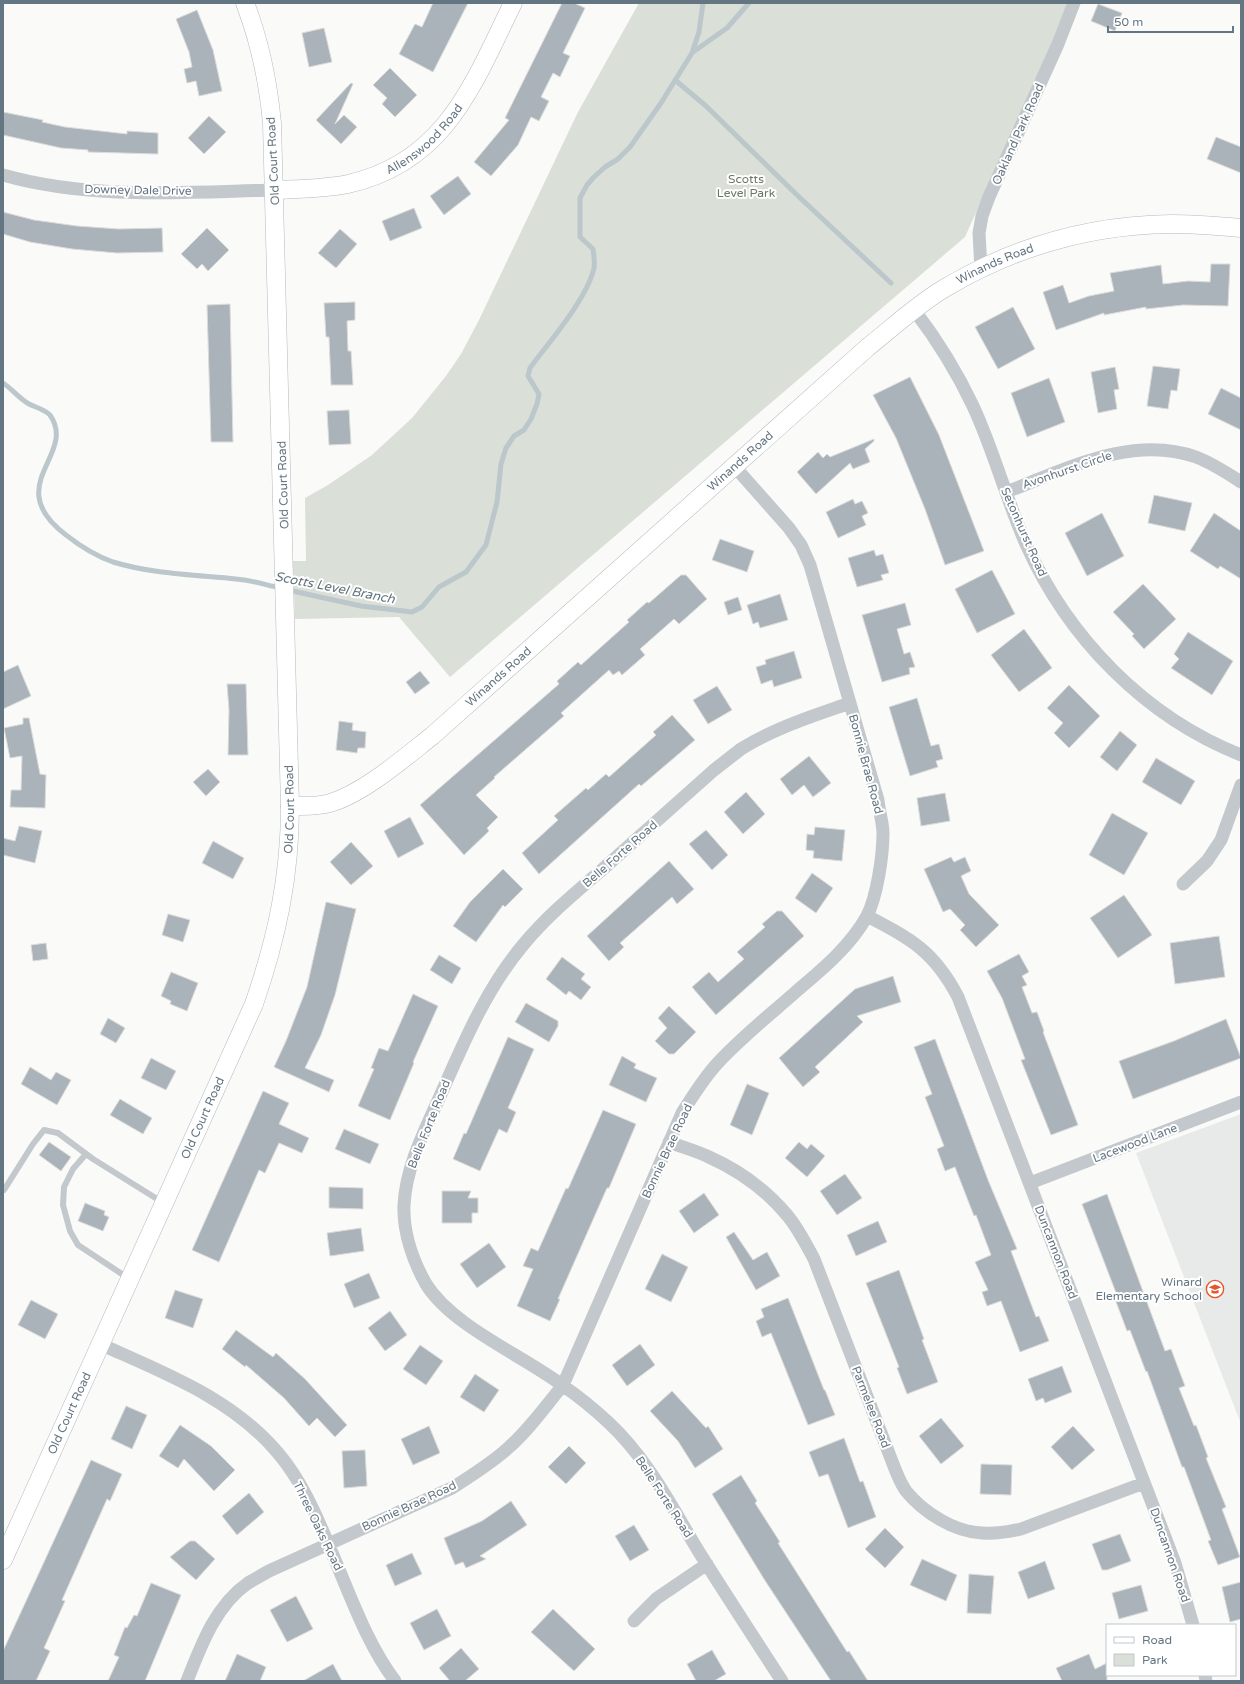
<svg xmlns="http://www.w3.org/2000/svg" width="1244" height="1684" font-family="'Varela Round',sans-serif">
  <style>
    .built { fill: #e8e9e9 }
    .green { fill: #dadfd7 }
    .lines { fill: none; stroke-linecap: round; stroke-linejoin: round }
    .stream { stroke: #bbc7cb; stroke-width: 5 }
    .building { fill: #aab3b9; stroke: #dcdcda }
    .secondary-casing { stroke: #b3babf; stroke-width: 19 }
    .lane { stroke: #c3c8cc; stroke-width: 6 }
    .street { stroke: #c3c8cc; stroke-width: 13 }
    .secondary { stroke: #fff; stroke-width: 18 }
    .labels { text-anchor: middle; stroke-width: 4; stroke-linejoin: round; paint-order: stroke }
    .street-label { font-size: 12px; fill: #657683; stroke: #fff }
    .park-label { font-size: 12px; fill: #687a64; stroke: #fff }
    .poi-label { font-size: 12px; fill: #657683; stroke: #fff; text-anchor: end }
    .water-label { font-size: 13px; font-style: italic; fill: #60757c; stroke: #fff }
  </style>
  <rect width="100%" height="100%" fill="#fafaf8"/>
  <path class="built" d="M 1241,1114 L 1241,1424 L 1136,1153 Z"/>
  <path class="green" d="M 639,3 L 1070,3 L 965,237 L 450,677 L 399,617 L 295,619 L 293,561 L 306,561 L 305,498 L 328,485 L 372,455 L 412,418 L 446,376 L 461,354 L 479,320 L 578,112 Z"/>
  <g class="lines">
    <path class="stream" d="M 693,52 L 727,28 L 749,3
      M 675,80 L 706,106 L 797,195 L 891,283
      M 3,383 C 12,389 20,399 29,404 C 35,407 46,410 50,415 C 78,455 0,485 66,535 C 80,546 96,556 113,562 C 152,574 196,575 236,579 C 251,580 266,585 281,588
      M 288,590 L 361,606 L 387,609 L 412,612 L 422,607 L 439,587 L 466,572 L 486,545 L 497,502 L 501,464 L 506,448 L 514,436 L 524,430 L 531,419 L 537,404 L 539,394 L 528,376 L 530,368 C 549,342 587,299 594,268 C 595,262 594,256 593,249 L 580,237 L 580,198 L 587,185 L 594,177 L 605,167 L 618,159 L 630,147 L 661,103 L 692,53 L 699,32 L 703,3"/>
  </g>
  <path class="building" d="M 433,3 L 468,3 L 433,72 L 399,54 L 415,24 L 422,27 Z
    M 562,3 L 574,3 L 585,8 L 563,53 L 570,56 L 560,77 L 553,73 L 541,97 L 549,101 L 539,121 L 531,117 L 518,145 L 491,176 L 474,162 L 509,120 L 505,118 Z
    M 1098,4 L 1122,13 L 1115,31 L 1091,21 Z
    M 197,10 L 213,50 L 222,91 L 199,96 L 196,81 L 187,83 L 184,69 L 192,67 L 189,52 L 176,19 Z
    M 324,28 L 332,62 L 309,67 L 302,33 Z
    M 390,68 L 417,95 L 395,117 L 382,104 L 387,98 L 373,85 Z
    M 351,83 L 353,84 L 335,124 L 344,115 L 357,127 L 341,144 L 316,120 Z
    M 3,112 L 43,120 L 42,122 L 65,127 L 127,134 L 127,131 L 158,133 L 158,154 L 88,152 L 88,150 L 61,148 L 3,135 Z
    M 209,116 L 226,132 L 204,154 L 188,138 Z
    M 1216,137 L 1241,147 L 1241,173 L 1207,159 Z
    M 458,176 L 471,194 L 444,215 L 430,196 Z
    M 414,208 L 422,228 L 390,241 L 382,221 Z
    M 3,212 L 34,220 L 77,226 L 119,229 L 162,228 L 163,252 L 117,253 L 72,249 L 30,242 L 3,234 Z
    M 207,228 L 229,250 L 208,271 L 202,264 L 197,269 L 181,254 Z
    M 340,229 L 357,244 L 336,268 L 318,253 Z
    M 1211,264 L 1230,264 L 1228,306 L 1183,305 L 1146,309 L 1146,307 L 1104,315 L 1104,313 L 1056,330 L 1043,292 L 1063,285 L 1069,303 L 1089,296 L 1114,291 L 1110,273 L 1161,265 L 1163,284 L 1188,281 L 1210,282 Z
    M 355,302 L 355,320 L 347,321 L 348,351 L 351,351 L 353,385 L 331,385 L 329,337 L 326,337 L 324,303 Z
    M 230,304 L 233,442 L 211,442 L 207,305 Z
    M 1013,307 L 1035,349 L 998,369 L 975,327 Z
    M 1153,366 L 1180,369 L 1177,391 L 1171,390 L 1168,409 L 1147,406 Z
    M 1115,367 L 1119,389 L 1114,390 L 1117,409 L 1098,413 L 1091,372 Z
    M 910,377 L 939,435 L 984,551 L 945,565 L 925,509 L 896,438 L 873,395 Z
    M 1049,378 L 1065,422 L 1027,437 L 1011,393 Z
    M 1221,388 L 1241,398 L 1241,430 L 1208,414 Z
    M 349,410 L 351,444 L 329,445 L 327,411 Z
    M 874,439 L 874,441 L 865,449 L 870,462 L 853,469 L 850,463 L 816,494 L 797,472 L 818,452 L 823,458 L 827,454 L 830,457 Z
    M 1154,495 L 1192,503 L 1185,531 L 1148,523 Z
    M 853,499 L 855,504 L 862,501 L 868,513 L 862,516 L 866,525 L 838,538 L 826,512 Z
    M 1102,513 L 1124,556 L 1087,576 L 1065,533 Z
    M 1214,513 L 1241,531 L 1241,579 L 1220,566 L 1218,569 L 1190,551 Z
    M 720,539 L 754,551 L 747,572 L 712,560 Z
    M 874,550 L 876,556 L 883,554 L 889,573 L 881,575 L 883,580 L 857,587 L 848,558 Z
    M 992,570 L 1015,614 L 977,633 L 955,589 Z
    M 681,575 L 686,575 L 707,599 L 679,624 L 674,619 L 640,649 L 645,655 L 622,675 L 619,671 L 613,675 L 609,670 L 561,713 L 564,716 L 494,777 L 495,778 L 476,795 L 498,817 L 487,828 L 489,831 L 464,855 L 420,805 L 559,684 L 557,681 L 578,662 L 581,665 L 629,622 L 627,620 L 647,602 L 649,603 Z
    M 1143,584 L 1176,619 L 1144,649 L 1132,636 L 1134,634 L 1113,612 Z
    M 780,594 L 788,620 L 760,628 L 758,622 L 753,624 L 747,605 Z
    M 738,597 L 742,610 L 728,615 L 724,602 Z
    M 905,603 L 911,625 L 897,629 L 904,654 L 910,652 L 915,667 L 909,668 L 910,674 L 882,682 L 862,615 Z
    M 1024,629 L 1052,668 L 1019,692 L 991,655 Z
    M 1188,632 L 1233,661 L 1212,695 L 1171,668 L 1179,659 L 1174,654 Z
    M 794,651 L 802,678 L 774,687 L 772,680 L 761,684 L 756,667 L 766,664 L 765,660 Z
    M 18,665 L 31,696 L 3,709 L 3,672 Z
    M 420,671 L 430,683 L 415,694 L 406,682 Z
    M 227,684 L 246,684 L 248,755 L 228,755 L 229,710 Z
    M 1069,685 L 1100,716 L 1069,748 L 1054,733 L 1063,723 L 1047,708 Z
    M 717,686 L 732,710 L 708,724 L 693,700 Z
    M 917,698 L 931,746 L 939,744 L 943,759 L 936,761 L 938,767 L 910,776 L 889,707 Z
    M 672,715 L 695,740 L 641,786 L 639,784 L 539,874 L 522,853 L 558,820 L 554,816 L 586,788 L 588,790 L 606,774 L 609,777 L 656,735 L 653,732 Z
    M 23,718 L 29,718 L 40,774 L 46,775 L 45,808 L 10,807 L 11,790 L 21,790 L 22,756 L 10,758 L 4,728 L 23,724 Z
    M 339,721 L 353,723 L 352,730 L 366,732 L 365,748 L 358,748 L 357,753 L 336,750 Z
    M 1120,731 L 1137,745 L 1117,771 L 1100,757 Z
    M 809,756 L 831,783 L 813,797 L 804,785 L 792,795 L 780,779 Z
    M 1156,758 L 1195,781 L 1181,805 L 1142,782 Z
    M 208,769 L 220,782 L 206,796 L 193,782 Z
    M 746,792 L 765,814 L 743,834 L 724,812 Z
    M 945,793 L 950,821 L 921,826 L 917,798 Z
    M 1112,813 L 1148,833 L 1124,875 L 1089,855 Z
    M 410,817 L 424,844 L 398,858 L 384,831 Z
    M 19,826 L 42,831 L 35,863 L 3,855 L 3,838 L 15,841 Z
    M 815,827 L 845,830 L 842,861 L 813,858 L 814,851 L 806,850 L 807,834 L 814,835 Z
    M 706,830 L 728,855 L 712,870 L 689,844 Z
    M 213,841 L 244,858 L 233,879 L 202,863 Z
    M 351,842 L 373,866 L 351,885 L 330,862 Z
    M 951,857 L 954,862 L 965,857 L 971,871 L 961,876 L 969,894 L 999,925 L 976,947 L 960,930 L 965,925 L 950,909 L 943,912 L 924,869 Z
    M 669,861 L 694,889 L 677,904 L 672,897 L 620,943 L 624,947 L 609,961 L 587,936 Z
    M 503,869 L 523,889 L 505,907 L 503,905 L 476,942 L 453,926 L 470,902 Z
    M 812,873 L 833,888 L 816,913 L 795,898 Z
    M 1124,895 L 1152,935 L 1118,958 L 1090,918 Z
    M 326,902 L 356,909 L 335,995 L 321,1035 L 305,1068 L 334,1080 L 329,1092 L 274,1067 L 286,1041 L 307,987 Z
    M 777,911 L 782,911 L 804,936 L 716,1015 L 692,987 L 709,972 L 718,982 L 744,959 L 737,952 L 765,927 L 762,924 Z
    M 168,914 L 190,920 L 183,942 L 162,935 Z
    M 1219,936 L 1225,977 L 1175,984 L 1170,943 Z
    M 46,943 L 48,959 L 33,961 L 31,945 Z
    M 1019,954 L 1029,972 L 1022,976 L 1027,985 L 1022,987 L 1032,1013 L 1037,1012 L 1044,1031 L 1043,1032 L 1078,1125 L 1051,1135 L 1021,1060 L 1025,1059 L 1002,998 L 987,971 Z
    M 439,955 L 461,968 L 452,984 L 430,970 Z
    M 562,957 L 585,974 L 581,979 L 591,987 L 581,1000 L 569,991 L 566,995 L 546,979 Z
    M 171,972 L 198,983 L 187,1011 L 170,1004 L 171,1001 L 161,996 Z
    M 893,976 L 901,1002 L 857,1016 L 863,1022 L 815,1067 L 820,1072 L 803,1087 L 779,1058 L 855,989 Z
    M 413,994 L 438,1006 L 413,1062 L 414,1063 L 390,1120 L 358,1106 L 374,1069 L 371,1068 L 379,1048 L 388,1051 Z
    M 526,1003 L 558,1021 L 558,1026 L 549,1042 L 515,1022 Z
    M 669,1006 L 696,1032 L 674,1054 L 669,1054 L 655,1041 L 667,1028 L 658,1018 Z
    M 108,1018 L 125,1028 L 116,1043 L 100,1034 Z
    M 1226,1019 L 1241,1058 L 1133,1099 L 1119,1061 L 1174,1041 Z
    M 508,1037 L 534,1049 L 508,1108 L 516,1112 L 507,1133 L 499,1129 L 480,1171 L 453,1159 L 464,1133 L 466,1134 Z
    M 935,1039 L 988,1180 L 1017,1249 L 1011,1251 L 1036,1317 L 1039,1316 L 1049,1341 L 1020,1352 L 1001,1301 L 987,1306 L 982,1292 L 988,1290 L 975,1262 L 991,1255 L 976,1215 L 974,1216 L 955,1167 L 945,1171 L 937,1149 L 944,1146 L 925,1097 L 932,1094 L 914,1047 Z
    M 622,1056 L 636,1064 L 634,1068 L 657,1078 L 646,1102 L 609,1085 Z
    M 151,1058 L 176,1071 L 166,1090 L 141,1078 Z
    M 30,1067 L 51,1080 L 56,1072 L 71,1080 L 57,1105 L 21,1084 Z
    M 747,1084 L 769,1093 L 752,1135 L 730,1125 Z
    M 263,1091 L 289,1103 L 279,1124 L 309,1138 L 302,1153 L 279,1143 L 265,1173 L 259,1170 L 219,1262 L 192,1250 Z
    M 120,1099 L 152,1118 L 143,1134 L 110,1115 Z
    M 603,1110 L 636,1124 L 609,1188 L 607,1188 L 558,1299 L 560,1299 L 550,1321 L 517,1306 L 533,1269 L 523,1266 L 531,1248 L 538,1251 L 566,1188 L 568,1189 Z
    M 344,1129 L 379,1144 L 370,1164 L 335,1149 Z
    M 49,1142 L 71,1157 L 61,1171 L 39,1155 Z
    M 799,1142 L 807,1149 L 811,1144 L 825,1156 L 807,1177 L 785,1158 Z
    M 845,1174 L 862,1198 L 837,1215 L 820,1191 Z
    M 329,1187 L 363,1188 L 363,1209 L 329,1208 Z
    M 442,1191 L 471,1191 L 468,1198 L 478,1198 L 478,1213 L 472,1213 L 472,1223 L 442,1223 Z
    M 704,1193 L 719,1215 L 694,1233 L 679,1211 Z
    M 1107,1194 L 1165,1351 L 1171,1349 L 1185,1386 L 1179,1388 L 1194,1426 L 1196,1425 L 1208,1457 L 1206,1458 L 1226,1507 L 1222,1509 L 1240,1557 L 1218,1565 L 1208,1541 L 1211,1540 L 1184,1467 L 1182,1467 L 1147,1371 L 1146,1372 L 1130,1330 L 1127,1331 L 1115,1299 L 1118,1298 L 1082,1204 Z
    M 85,1203 L 105,1211 L 104,1215 L 109,1217 L 103,1231 L 78,1221 Z
    M 878,1221 L 887,1242 L 856,1256 L 847,1235 Z
    M 361,1228 L 364,1251 L 330,1256 L 327,1233 Z
    M 734,1232 L 753,1260 L 767,1252 L 780,1276 L 756,1290 L 726,1237 Z
    M 489,1243 L 506,1267 L 477,1288 L 460,1264 Z
    M 662,1254 L 688,1267 L 671,1302 L 645,1289 Z
    M 899,1270 L 924,1339 L 922,1340 L 938,1382 L 907,1394 L 897,1368 L 899,1367 L 866,1283 Z
    M 369,1273 L 380,1298 L 354,1308 L 344,1284 Z
    M 175,1290 L 203,1299 L 193,1328 L 165,1318 Z
    M 788,1298 L 824,1390 L 825,1390 L 835,1415 L 808,1425 L 771,1333 L 762,1337 L 756,1321 L 764,1317 L 761,1309 Z
    M 31,1300 L 58,1314 L 45,1339 L 18,1325 Z
    M 390,1311 L 407,1335 L 385,1351 L 368,1328 Z
    M 236,1330 L 273,1357 L 276,1353 L 305,1379 L 347,1425 L 335,1437 L 317,1418 L 309,1426 L 284,1398 L 246,1365 L 245,1367 L 222,1349 Z
    M 640,1344 L 655,1365 L 627,1386 L 612,1365 Z
    M 420,1345 L 443,1361 L 426,1385 L 403,1369 Z
    M 1062,1366 L 1072,1392 L 1045,1403 L 1043,1398 L 1036,1401 L 1028,1379 Z
    M 475,1374 L 499,1390 L 484,1412 L 460,1397 Z
    M 672,1391 L 706,1428 L 708,1426 L 723,1449 L 695,1468 L 678,1441 L 650,1411 Z
    M 126,1406 L 147,1415 L 132,1449 L 111,1439 Z
    M 941,1418 L 964,1446 L 941,1464 L 919,1436 Z
    M 180,1425 L 211,1446 L 235,1470 L 214,1491 L 184,1459 L 178,1468 L 159,1456 Z
    M 429,1426 L 440,1453 L 413,1465 L 401,1439 Z
    M 1073,1426 L 1095,1450 L 1072,1470 L 1051,1447 Z
    M 844,1438 L 860,1482 L 863,1481 L 876,1517 L 848,1528 L 828,1474 L 819,1477 L 809,1452 Z
    M 569,1446 L 586,1463 L 566,1484 L 548,1467 Z
    M 365,1450 L 367,1486 L 344,1488 L 342,1451 Z
    M 91,1460 L 122,1474 L 110,1501 L 107,1499 L 62,1600 L 65,1601 L 44,1648 L 50,1651 L 36,1681 L 3,1681 L 3,1651 Z
    M 981,1464 L 1012,1465 L 1011,1495 L 980,1494 Z
    M 741,1475 L 757,1501 L 755,1503 L 780,1542 L 778,1543 L 847,1652 L 849,1651 L 868,1681 L 831,1681 L 764,1579 L 712,1494 Z
    M 249,1493 L 264,1512 L 237,1535 L 222,1516 Z
    M 511,1501 L 527,1525 L 480,1556 L 486,1559 L 466,1568 L 463,1562 L 455,1565 L 444,1538 L 482,1521 Z
    M 634,1525 L 649,1550 L 630,1561 L 615,1536 Z
    M 885,1528 L 904,1547 L 885,1568 L 865,1549 Z
    M 1120,1534 L 1131,1561 L 1107,1570 L 1102,1570 L 1092,1544 Z
    M 190,1541 L 195,1541 L 215,1559 L 196,1580 L 170,1557 Z
    M 412,1553 L 422,1574 L 395,1586 L 386,1565 Z
    M 922,1559 L 957,1575 L 946,1601 L 910,1585 Z
    M 1045,1561 L 1055,1589 L 1028,1599 L 1018,1572 Z
    M 969,1574 L 994,1576 L 991,1614 L 967,1613 Z
    M 1241,1582 L 1241,1619 L 1230,1622 L 1222,1587 Z
    M 151,1583 L 181,1595 L 145,1681 L 108,1681 L 119,1657 L 114,1655 L 125,1627 L 127,1628 L 134,1615 L 137,1616 Z
    M 1141,1585 L 1148,1611 L 1119,1619 L 1112,1593 Z
    M 296,1596 L 313,1629 L 287,1642 L 270,1610 Z
    M 437,1609 L 451,1636 L 424,1650 L 410,1623 Z
    M 553,1609 L 595,1649 L 574,1671 L 531,1632 Z
    M 461,1648 L 479,1669 L 465,1681 L 450,1681 L 439,1668 Z
    M 712,1650 L 726,1674 L 714,1681 L 696,1681 L 687,1664 Z
    M 237,1654 L 266,1667 L 260,1681 L 225,1681 Z
    M 1089,1654 L 1095,1669 L 1107,1663 L 1107,1681 L 1062,1681 L 1056,1668 Z
    M 333,1664 L 342,1681 L 303,1681 Z"/>
  <g class="lines">
    <defs>
      <g id="secondary">
        <path id="s1" d="M 275,190 C 299,189 324,189 348,184 C 446,162 473,84 513,3"/>
        <path id="s2" d="M 290,806 C 303,806 317,807 330,803 C 364,793 404,758 432,736 L 868,347 C 892,328 919,303 945,288 C 1014,247 1091,225 1171,224 C 1194,224 1218,226 1241,228"/>
        <path id="s3" d="M 3,1560 L 254,1004 C 277,937 290,877 290,806 L 272,123 C 268,81 260,42 245,3"/>
      </g>
    </defs>
    <use href="#secondary" class="secondary-casing"/>
    <path class="lane" d="M 86,1154 L 73,1169 L 64,1187 L 63,1205 L 70,1231 L 78,1245 L 128,1278
      M 4,1190 L 33,1144 L 44,1130 L 58,1133 L 93,1159 L 162,1202"/>
    <path class="street" d="M 3,175 C 91,200 185,192 275,190
      M 981,269 L 979,233 L 982,216 L 989,197 L 1058,44 L 1074,3
      M 915,311 C 937,340 957,372 973,406 C 994,451 1006,499 1026,544 C 1068,638 1145,717 1241,755
      M 1006,492 C 1065,470 1132,434 1196,457 C 1212,463 1227,473 1241,482
      M 1183,884 L 1207,861 L 1221,840 L 1241,785
      M 867,916 C 911,939 934,951 958,997 L 1175,1563 L 1193,1625
      M 669,1142 C 682,1147 696,1151 709,1157 C 738,1170 766,1190 787,1215 C 798,1228 806,1244 814,1259 L 895,1469 C 898,1476 901,1484 906,1491 C 923,1512 954,1532 982,1533 C 995,1534 1008,1532 1021,1529 L 1144,1483
      M 1030,1183 L 1241,1102
      M 100,1344 C 164,1373 232,1398 278,1453 C 301,1480 316,1514 329,1546 C 349,1591 365,1641 395,1681
      M 634,1621 L 657,1598 L 707,1564
      M 1205,1675 L 1206,1681
      M 187,1681 C 201,1646 215,1606 248,1583 C 255,1579 262,1575 269,1571 L 452,1488 C 471,1476 490,1464 507,1449 C 528,1431 545,1407 563,1385 L 682,1113 C 692,1097 702,1081 715,1066 C 740,1038 771,1014 799,989 C 824,968 851,945 867,916 C 877,896 883,856 883,833 C 883,823 879,811 878,800 L 810,565 L 801,545 L 789,528 L 735,467
      M 782,1681 C 754,1638 726,1595 699,1552 C 672,1507 647,1458 608,1422 C 594,1409 578,1396 562,1385 C 522,1355 452,1326 426,1284 C 413,1261 403,1232 404,1205 C 406,1166 425,1130 441,1094 C 464,1042 486,989 523,945 C 547,916 576,892 604,868 C 641,835 677,803 714,770 C 723,763 732,756 741,749 C 774,728 813,716 850,703"/>
    <use href="#secondary" class="secondary"/>
  </g>
  <defs>
    <symbol id="school-ring" viewBox="-11 -11 22 22"><circle r="9.5" fill="#fff" stroke="#e4572e" stroke-width="1.5"/><path d="M0-5L7-2L0 1L-7-2ZM-4 1L0 2.5L4 1V4Q0 6-4 4Z" fill="#e4572e"/></symbol>
  </defs>
  <g fill-rule="evenodd">
    <use href="#school-ring" x="1205" y="1279" width="20" height="20"/>
  </g>
  <g class="labels">
    <g class="street-label">
      <text transform="translate(1018 134) rotate(-66)" y="4">Oakland Park Road</text>
      <text dy="4" stroke="none"><textPath href="#s1" startOffset="164">Allenswood Road</textPath></text>
      <text transform="translate(273 161) rotate(-93)" y="4">Old Court Road</text>
      <text transform="translate(138 190) rotate(1)" y="4">Downey Dale Drive</text>
      <text dy="4" stroke="none"><textPath href="#s2" startOffset="900">Winands Road</textPath></text>
      <text dy="4" stroke="none"><textPath href="#s2" startOffset="576">Winands Road</textPath></text>
      <text transform="translate(1067 470) rotate(-19)" y="4">Avonhurst Circle</text>
      <text transform="translate(283 485) rotate(-92)" y="4">Old Court Road</text>
      <text transform="translate(1024 532) rotate(66)" y="4">Setonhurst Road</text>
      <text dy="4" stroke="none"><textPath href="#s2" startOffset="252">Winands Road</textPath></text>
      <text transform="translate(866 764) rotate(75)" y="4">Bonnie Brae Road</text>
      <text dy="4" stroke="none"><textPath href="#s3" startOffset="809">Old Court Road</textPath></text>
      <text transform="translate(620 854) rotate(-41)" y="4">Belle Forte Road</text>
      <text dy="4" stroke="none"><textPath href="#s3" startOffset="485">Old Court Road</textPath></text>
      <text transform="translate(429 1124) rotate(-68)" y="4">Belle Forte Road</text>
      <text transform="translate(1135 1143) rotate(-21)" y="4">Lacewood Lane</text>
      <text transform="translate(667 1151) rotate(-65)" y="4">Bonnie Brae Road</text>
      <text transform="translate(1056 1252) rotate(69)" y="4">Duncannon Road</text>
      <text transform="translate(871 1407) rotate(69)" y="4">Parmelee Road</text>
      <text dy="4" stroke="none"><textPath href="#s3" startOffset="161">Old Court Road</textPath></text>
      <text transform="translate(664 1497) rotate(57)" y="4">Belle Forte Road</text>
      <text transform="translate(409 1506) rotate(-25)" y="4">Bonnie Brae Road</text>
      <text transform="translate(318 1526) rotate(64)" y="4">Three Oaks Road</text>
      <text transform="translate(1170 1555) rotate(71)" y="4">Duncannon Road</text>
    </g>
    <g class="park-label">
      <text x="746" y="183">Scotts<tspan x="746" dy="14">Level Park</tspan></text>
    </g>
    <g class="poi-label">
      <text x="1202" y="1286">Winard<tspan x="1202" dy="14">Elementary School</tspan></text>
    </g>
    <g class="water-label">
      <text transform="translate(335 587) rotate(11)" y="5">Scotts Level Branch</text>
    </g>
  </g>
  <rect width="1244" height="1684" fill="none" stroke="#657683" stroke-width="8"/>
  <rect x="1106" y="1624" width="130" height="52" fill="#ffffff" stroke="#c1c8cd"/>
  <rect x="1114" y="1637" width="20" height="6" fill="#ffffff" stroke="#c1c8cd"/>
  <text x="1142" y="1644" font-size="12" fill="#657683">Road</text>
  <rect x="1114" y="1654" width="20" height="12" fill="#dadfd7" stroke="#c1c8cd"/>
  <text x="1142" y="1664" font-size="12" fill="#657683">Park</text>
  <path d="M1108 26v6h125v-6" fill="none" stroke="#657683" stroke-width="2"/>
  <text x="1114" y="26" font-size="12" fill="#657683" stroke="#ffffff" stroke-width="3" paint-order="stroke">50 m</text>
</svg>
